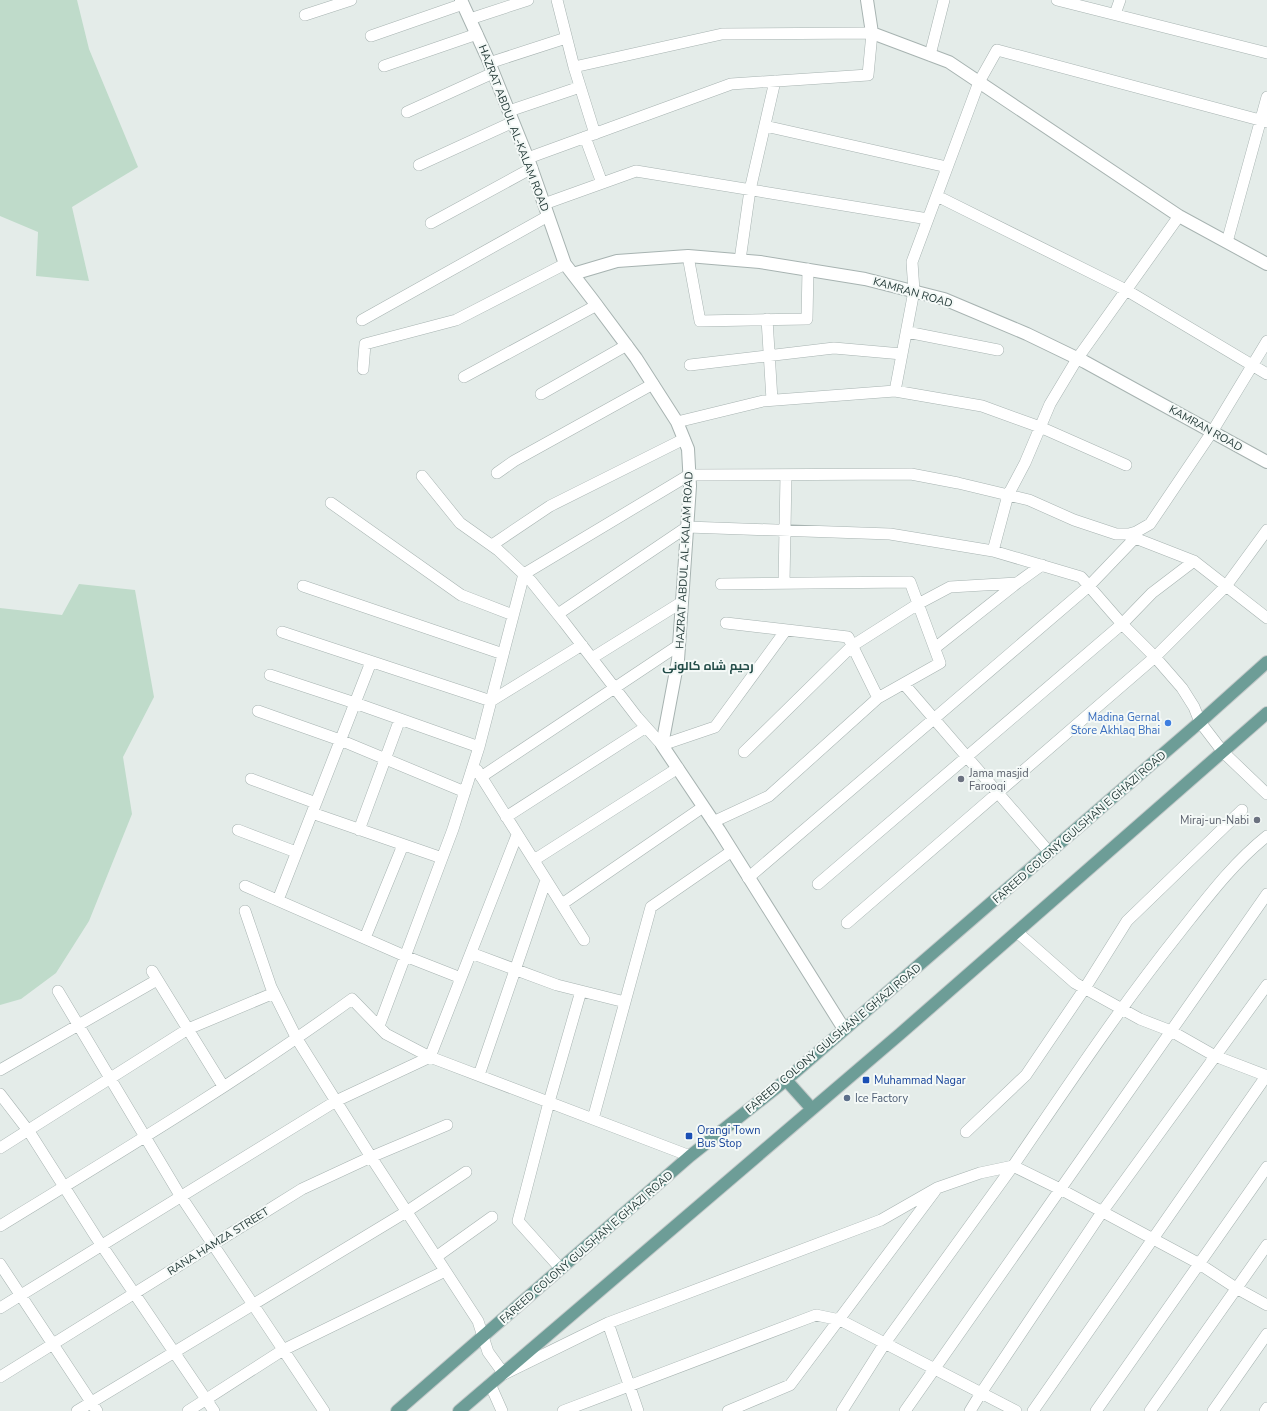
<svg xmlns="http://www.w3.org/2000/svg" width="1267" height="1411" font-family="'Nunito Sans',Cairo,sans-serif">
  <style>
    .green { fill: #bfdbca }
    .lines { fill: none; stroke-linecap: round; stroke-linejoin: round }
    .minor-casing { stroke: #a7b3b1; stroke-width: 12 }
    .tertiary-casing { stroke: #a7b3b1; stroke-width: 14 }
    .primary-casing { stroke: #c2c8c8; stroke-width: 14 }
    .minor { stroke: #fff; stroke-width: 11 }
    .tertiary { stroke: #fff; stroke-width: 12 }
    .primary { stroke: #6d9d97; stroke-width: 12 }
    .shop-dot { fill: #3f7fe0; stroke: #f4f9f7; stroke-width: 1.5 }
    .worship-dot { fill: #6b7280; stroke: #f4f9f7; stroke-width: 1.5 }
    .transit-dot { fill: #1a4fb4; stroke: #f4f9f7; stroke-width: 1.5 }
    .service-dot { fill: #5c6f8a; stroke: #f4f9f7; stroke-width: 1.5 }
    .labels { text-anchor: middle; stroke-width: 4; stroke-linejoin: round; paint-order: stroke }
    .street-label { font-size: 11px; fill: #253b39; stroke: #f4f9f7 }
    .shop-label { font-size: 11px; fill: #366cbe; stroke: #f4f9f7; text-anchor: end }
    .worship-label { font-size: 11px; fill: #5b616d; stroke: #f4f9f7; text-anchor: start }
    .transit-label { font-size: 11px; fill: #164399; stroke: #f4f9f7; text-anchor: start }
    .service-label { font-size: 11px; fill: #4e5e75; stroke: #f4f9f7; text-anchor: start }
    .neighbourhood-label { font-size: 12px; font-weight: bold; fill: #234c48; stroke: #f4f9f7 }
  </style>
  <rect width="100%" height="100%" fill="#e4ece9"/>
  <path class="green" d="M 0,0 L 77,0 L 89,49 L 138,167 L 72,207 L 89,281 L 36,276 L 38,232 L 0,216 Z
    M 79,584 L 135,590 L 154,697 L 123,757 L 132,814 L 89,921 L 56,973 L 21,999 L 0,1005 L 0,608 L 62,615 Z"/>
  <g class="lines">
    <defs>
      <path id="minor" d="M 557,0 L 574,67 L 595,134
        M 1057,0 L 1267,53
        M 1115,14 L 1120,0
        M 305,15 L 351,0
        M 470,19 L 528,0
        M 371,36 L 463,4
        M 930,55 L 944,0
        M 489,63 L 566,38
        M 384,66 L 477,34
        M 509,111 L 580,87
        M 407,112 L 493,73
        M 765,126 L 947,167
        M 585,137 L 602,183
        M 528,158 L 731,84 L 868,75 L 872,33 L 722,34 L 574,67
        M 419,165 L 513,122
        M 937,196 L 1126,290 L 1267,374
        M 544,204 L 636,171 L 928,219
        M 431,223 L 532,168
        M 1227,242 L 1267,97
        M 688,256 L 700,321 L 807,319 L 808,269
        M 740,260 L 750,190 L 775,81
        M 767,319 L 772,400
        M 362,320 L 548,216
        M 907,332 L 998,350
        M 690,365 L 834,348 L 902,354
        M 363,369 L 365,344 L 456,320 L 565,264
        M 464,377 L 597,305
        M 895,391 L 914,291 L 912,262 L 979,82 L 997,50 L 1267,122
        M 541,394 L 627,345
        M 677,422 L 763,401 L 895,391 L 982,406 L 1040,427 L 1126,465
        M 497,473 L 514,461 L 653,384
        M 422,476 L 460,523 L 498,550 L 531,581 L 564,622 L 637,717 L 662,745 L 715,727 L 786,630
        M 331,503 L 461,595 L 513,615
        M 1135,538 L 1194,561 L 1267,618
        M 492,545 L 550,506 L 684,439
        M 993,551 L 1008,495 L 1025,463 L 1050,404 L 1077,359 L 1179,216
        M 784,583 L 786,475
        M 303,586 L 503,654
        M 558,614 L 687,527 L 890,534 L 993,551 L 1081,577 L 1122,624 L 1155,657 L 1182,688 L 1194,707 L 1200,722 L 1223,752 L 1267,794
        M 726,623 L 848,637 L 878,698
        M 282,632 L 491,701 L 582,645
        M 935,648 L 1017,583
        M 592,658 L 682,602
        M 270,675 L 355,703 L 479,747
        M 904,684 L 1049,852
        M 258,711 L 340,740 L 465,792
        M 744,752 L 852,646 L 918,604 L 950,587 L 1017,583 L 1042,565
        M 477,770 L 584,940
        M 481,777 L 679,645
        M 251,779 L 316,803
        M 312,813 L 442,858
        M 506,817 L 646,727
        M 713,822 L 769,796 L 878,698 L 940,663 L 910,582 L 721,584
        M 238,830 L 296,852
        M 359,830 L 400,719
        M 534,860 L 678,768
        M 748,878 L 1089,586 L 1135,538 L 1136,532
        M 818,884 L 1122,624 L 1152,593 L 1194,561
        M 245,886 L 405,956 L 461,978
        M 278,900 L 371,662
        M 562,904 L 703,807
        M 245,911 L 271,987 L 297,1039 L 371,1157 L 478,1321 L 488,1352 L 504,1374 L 608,1323 L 881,1220 L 937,1188 L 980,1173 L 1013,1166 C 1067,1087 1120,1007 1180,932 C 1207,898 1233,863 1267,836
        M 847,923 L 1155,657 L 1226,586 L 1267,530
        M 1017,932 L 1075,983 L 1140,1019 L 1171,1031 L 1215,1056 L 1267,1076
        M 365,938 L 403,845
        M 471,953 L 557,985 L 625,1002
        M 152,971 L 223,1086
        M 58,991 L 178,1192 L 324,1411
        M 379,1026 L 453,829 L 479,747 L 524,574 L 689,475 L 911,474 L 958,483 L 1029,500 L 1074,520 L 1116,534 L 1129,534 L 1136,532 L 1150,524 L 1212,432 L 1267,341
        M 0,1070 L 157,980
        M 479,1075 L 546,880
        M 0,1094 L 30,1133 L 96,1237 L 214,1411
        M 593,1119 L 651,907 L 732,851
        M 966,1132 L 1026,1075 L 1085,988 L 1127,921 L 1242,810
        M 0,1148 L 188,1029 L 274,993
        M 0,1226 C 119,1153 239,1081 352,999 L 386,1034 L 430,1057 L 690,1156
        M 436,1257 L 492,1217
        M 0,1264 L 97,1411
        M 561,1269 L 518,1221 L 549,1102 L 581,991
        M 0,1308 L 336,1101 L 430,1057 L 517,835
        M 608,1323 L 638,1411
        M 0,1377 L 302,1189 L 371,1157 L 447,1125
        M 490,1384 L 502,1411
        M 77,1411 L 406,1212 L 466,1172
        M 188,1411 L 283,1350 L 445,1271
        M 563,1411 L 816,1315 L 840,1320 L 1016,1411
        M 728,1411 L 790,1385 L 935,1191
        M 842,1411 L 885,1343 L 1013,1166 L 1060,1189 L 1198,1263 L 1236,1288 L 1267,1305
        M 905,1411 L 1267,894
        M 970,1411 L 981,1393 L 1102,1212 L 1267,985
        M 1033,1411 L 1267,1075
        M 1096,1411 L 1267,1167
        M 1150,1411 L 1267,1245
        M 1213,1411 L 1267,1334
        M 1265,1411 L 1267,1408"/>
      <path id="tertiary" d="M 461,0 L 487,57 L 530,164 L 565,264 L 592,299 L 636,358 L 677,422 L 688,449 L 690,486 L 678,660 L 662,745 L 719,830 L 844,1029
        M 867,0 L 872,33 L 949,62 L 1179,216 L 1267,264
        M 573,274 L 617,261 L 688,256 L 760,262 L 865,279 L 944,299 L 1027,334 L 1085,362 L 1267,462"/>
      <path id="primary" d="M 786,1080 L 812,1109
        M 397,1411 L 690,1156 L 786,1080 L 1200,722 L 1267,662
        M 459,1411 L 900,1034 L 1267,713"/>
    </defs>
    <use href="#minor" class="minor-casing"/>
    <use href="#tertiary" class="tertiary-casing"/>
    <use href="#primary" class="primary-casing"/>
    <use href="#minor" class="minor"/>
    <use href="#tertiary" class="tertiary"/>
    <use href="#primary" class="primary"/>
  </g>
  <circle class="shop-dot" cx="1168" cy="723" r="4"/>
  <g class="worship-dot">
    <circle cx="961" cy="779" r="4"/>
    <circle cx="1257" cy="820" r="4"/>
  </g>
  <g class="transit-dot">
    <rect x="862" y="1076" width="8" height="8" rx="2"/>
    <rect x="685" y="1132" width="8" height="8" rx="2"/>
  </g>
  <circle class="service-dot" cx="847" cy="1098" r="4"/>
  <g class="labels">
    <g class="street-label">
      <text transform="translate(514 128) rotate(69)" y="4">HAZRAT ABDUL AL-KALAM ROAD</text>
      <text transform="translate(913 292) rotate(16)" y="4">KAMRAN ROAD</text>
      <text transform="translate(1206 428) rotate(29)" y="4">KAMRAN ROAD</text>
      <text transform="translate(684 560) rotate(-87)" y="4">HAZRAT ABDUL AL-KALAM ROAD</text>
      <text transform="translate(1079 827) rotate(-41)" y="4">FAREED COLONY GULSHAN E GHAZI ROAD</text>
      <text transform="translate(833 1038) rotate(-40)" y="4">FAREED COLONY GULSHAN E GHAZI ROAD</text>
      <text transform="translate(218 1241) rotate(-32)" y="4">RANA HAMZA STREET</text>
      <text transform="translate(586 1247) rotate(-41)" y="4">FAREED COLONY GULSHAN E GHAZI ROAD</text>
    </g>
    <g class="shop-label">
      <text x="1160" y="721">Madina Gernal<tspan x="1160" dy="13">Store Akhlaq Bhai</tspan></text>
    </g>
    <g class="worship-label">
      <text x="969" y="777">Jama masjid<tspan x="969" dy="13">Farooqi</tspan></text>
      <text x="1249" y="824" text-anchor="end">Miraj-un-Nabi</text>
    </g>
    <g class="transit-label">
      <text x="874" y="1084">Muhammad Nagar</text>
      <text x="697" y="1134">Orangi Town<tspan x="697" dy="13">Bus Stop</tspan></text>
    </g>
    <g class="service-label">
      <text x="855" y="1102">Ice Factory</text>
    </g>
    <g class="neighbourhood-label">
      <text x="708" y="670">رحیم شاہ کالونی</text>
    </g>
  </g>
</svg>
